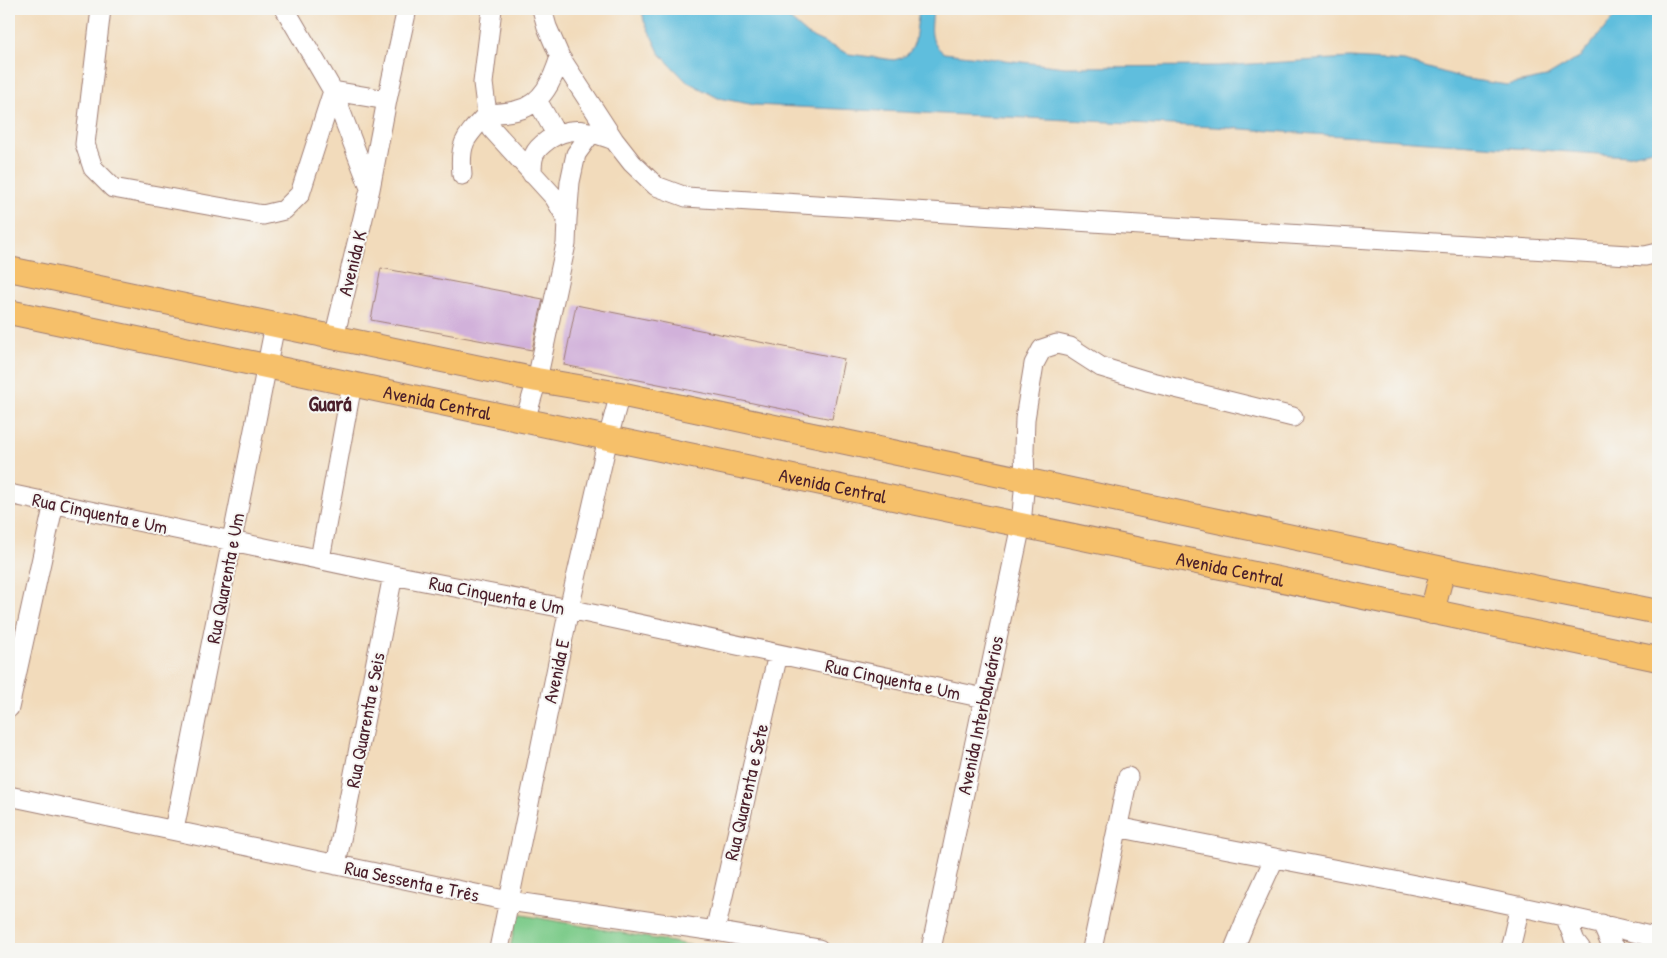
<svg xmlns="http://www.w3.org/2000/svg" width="1667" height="958" font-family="'Patrick Hand',sans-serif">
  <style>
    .green { fill: #7fcc8c; stroke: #64765c }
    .water { fill: #5fbedd; stroke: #546e84 }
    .building { fill: #d1b1da }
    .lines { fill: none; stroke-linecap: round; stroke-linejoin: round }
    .minor-casing { stroke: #9e7d73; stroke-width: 21 }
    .major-casing { stroke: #9e7d73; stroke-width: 26 }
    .minor { stroke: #fff; stroke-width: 19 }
    .major { stroke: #f6c06b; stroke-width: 24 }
    .labels { text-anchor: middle; stroke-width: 4; stroke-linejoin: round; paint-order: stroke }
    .street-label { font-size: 19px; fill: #4a1f2b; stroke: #f6f6f2 }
    .quarter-label { font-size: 21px; font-weight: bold; fill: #4a1f2b; stroke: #f6f6f2 }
  </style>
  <rect width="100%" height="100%" fill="#f6f6f2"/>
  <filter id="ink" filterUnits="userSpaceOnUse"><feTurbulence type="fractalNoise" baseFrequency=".02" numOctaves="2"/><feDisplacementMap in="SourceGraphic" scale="10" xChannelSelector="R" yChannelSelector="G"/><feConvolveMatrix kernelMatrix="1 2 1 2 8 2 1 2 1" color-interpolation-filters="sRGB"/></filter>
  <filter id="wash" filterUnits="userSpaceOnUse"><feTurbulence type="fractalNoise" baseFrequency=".0096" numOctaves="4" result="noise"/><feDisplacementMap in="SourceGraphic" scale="20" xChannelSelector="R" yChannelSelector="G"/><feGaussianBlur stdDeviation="1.12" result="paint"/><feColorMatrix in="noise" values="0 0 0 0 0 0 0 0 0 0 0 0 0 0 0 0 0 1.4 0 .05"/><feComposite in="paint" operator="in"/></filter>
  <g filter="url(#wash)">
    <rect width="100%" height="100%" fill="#f2dbbb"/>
    <path class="green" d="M 517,914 L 711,949 L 510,949 Z"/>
    <path class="water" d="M 642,9 L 778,9 L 808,35 L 849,54 L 894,60 L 901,58 L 908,54 L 912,48 L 915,41 L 919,9 L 933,9 C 932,27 927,41 944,53 L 1065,67 L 1218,66 L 1350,58 L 1404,61 L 1467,79 L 1507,85 L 1546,77 L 1581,56 L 1615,16 L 1617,9 L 1658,9 L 1658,146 L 1652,150 L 1627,156 L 1214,127 L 755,105 L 718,98 L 686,81 L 660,54 L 644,21 Z"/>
    <g id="blocks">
      <path class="building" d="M 381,268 L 543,299 L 532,350 L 371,320 Z
        M 576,305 L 844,359 L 832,419 L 564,365 Z"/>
    </g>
  </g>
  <g filter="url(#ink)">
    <use href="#blocks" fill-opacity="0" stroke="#9e7d73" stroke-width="1"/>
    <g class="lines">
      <defs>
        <path id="minor" d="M 101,9 L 85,144 L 93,168 L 113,188 L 263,215 L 284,210 L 300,194 L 333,91
          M 285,9 L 333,91 L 387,100
          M 492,9 L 483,83 L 487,114 L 492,129 L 554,197 L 567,219 L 566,244 L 537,380 L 525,420
          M 542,9 L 547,27 L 560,57 L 614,140 L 632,163 L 656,186 L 686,197 L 1645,256 L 1658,253
          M 333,91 L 370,188
          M 537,100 L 556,134
          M 532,174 C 532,156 533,151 548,140 C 571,124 589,131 614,140
          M 462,175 C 459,142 465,138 487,114 C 497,113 508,113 518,110 C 543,104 553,79 560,57
          M 567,219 L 570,182 L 576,154 L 592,132
          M 334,338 L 370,189 L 387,100 L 407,9
          M 9,494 L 393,575 L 569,609 L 984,698
          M 320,559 L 352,384
          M 9,708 L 54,503
          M 9,796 L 509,901 L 715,931 L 819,949
          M 1117,827 C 1294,863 1473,893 1650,936
          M 174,830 L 275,325
          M 336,865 L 393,575
          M 1565,916 L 1575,941 L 1581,949
          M 1602,924 L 1609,940 L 1616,949
          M 715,931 L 778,654
          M 499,949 L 569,609 L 608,438 L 620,394
          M 931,949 L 1021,525 L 1025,480 L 1024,450 L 1025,419 L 1034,364 L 1042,349 L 1057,344 L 1070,347 L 1101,367 L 1147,381 L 1293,417
          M 1092,949 L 1128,777
          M 1234,949 L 1245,922 L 1274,859
          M 1510,949 L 1520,906"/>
        <g id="major">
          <path d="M 9,269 L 537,380 L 620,394 L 1443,569 L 1658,612"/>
          <path id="s1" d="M 9,312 L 1658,659"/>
          <path d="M 1432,612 L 1443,569"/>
        </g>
      </defs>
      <use href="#minor" class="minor-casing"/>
      <use href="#major" class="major-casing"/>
      <use href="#minor" class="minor"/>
      <use href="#major" class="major"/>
    </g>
  </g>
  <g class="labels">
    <g class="street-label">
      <text transform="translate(352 263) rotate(-76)" y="7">Avenida K</text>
      <text dy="7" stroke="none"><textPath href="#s1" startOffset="438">Avenida Central</textPath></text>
      <text dy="7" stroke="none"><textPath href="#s1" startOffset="842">Avenida Central</textPath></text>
      <text transform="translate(100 513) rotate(12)" y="7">Rua Cinquenta e Um</text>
      <text dy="7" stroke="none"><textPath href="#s1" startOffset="1248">Avenida Central</textPath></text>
      <text transform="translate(225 578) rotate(-79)" y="7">Rua Quarenta e Um</text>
      <text transform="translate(497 595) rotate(11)" y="7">Rua Cinquenta e Um</text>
      <text transform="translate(556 671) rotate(-78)" y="7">Avenida E</text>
      <text transform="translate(893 679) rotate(12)" y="7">Rua Cinquenta e Um</text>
      <text transform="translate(980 715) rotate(-78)" y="7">Avenida Interbalneários</text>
      <text transform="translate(365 720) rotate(-79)" y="7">Rua Quarenta e Seis</text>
      <text transform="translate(746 792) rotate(-77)" y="7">Rua Quarenta e Sete</text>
      <text transform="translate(412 881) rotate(12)" y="7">Rua Sessenta e Três</text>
    </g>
    <g class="quarter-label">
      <text x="330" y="411">Guará</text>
    </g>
  </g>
  <rect width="1667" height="958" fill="none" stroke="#f6f6f2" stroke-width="30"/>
</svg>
